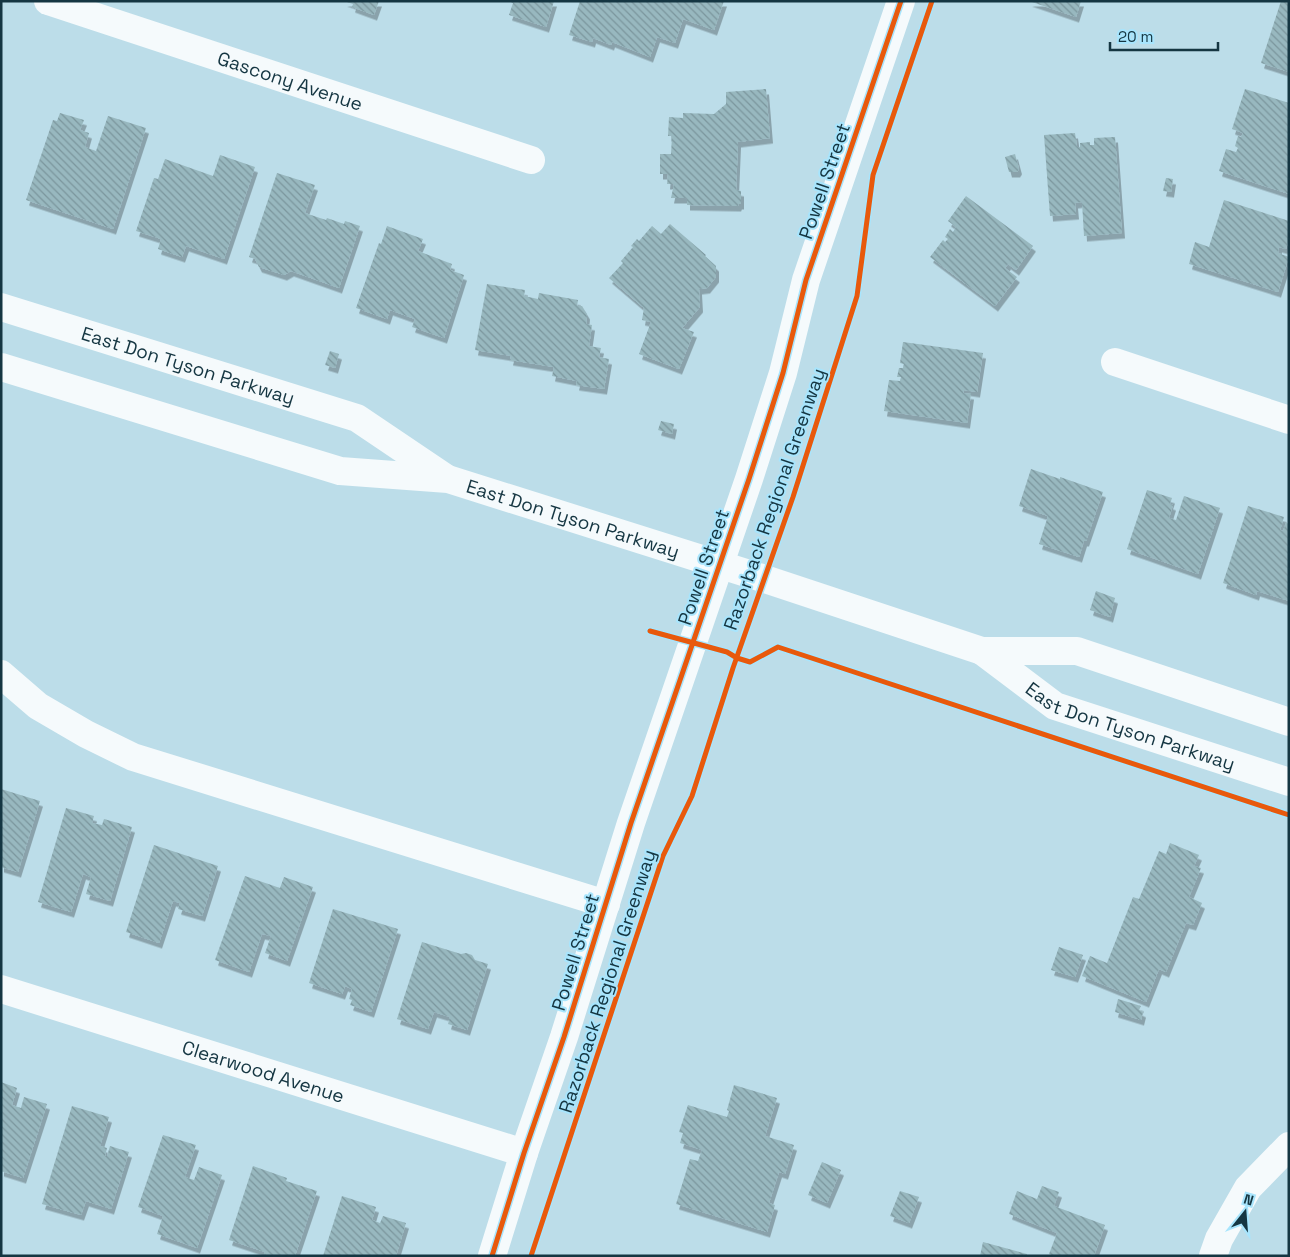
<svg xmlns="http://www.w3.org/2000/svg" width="1290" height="1257" font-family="'Space Grotesk',sans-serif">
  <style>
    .building { fill: url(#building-back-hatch); filter: url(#shadow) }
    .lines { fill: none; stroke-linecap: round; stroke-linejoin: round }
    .minor { stroke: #f5fafc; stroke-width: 28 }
    .major { stroke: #f5fafc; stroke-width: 28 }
    .cycleway-casing { stroke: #a8e5fd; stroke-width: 8 }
    .cycleway { stroke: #e8590c; stroke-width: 5 }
    .labels { text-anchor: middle; stroke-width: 4; stroke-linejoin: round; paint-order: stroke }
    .street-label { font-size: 19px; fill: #153642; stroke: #a8e5fd }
  </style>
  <defs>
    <pattern id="building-back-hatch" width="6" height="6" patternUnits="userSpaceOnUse" patternTransform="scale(1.25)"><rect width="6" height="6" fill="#98b8bf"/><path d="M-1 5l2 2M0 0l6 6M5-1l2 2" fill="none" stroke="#7b969d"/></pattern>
    <filter id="shadow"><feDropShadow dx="3" dy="5.5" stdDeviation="0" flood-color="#0004"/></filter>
  </defs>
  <rect width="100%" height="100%" fill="#bcdde9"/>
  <path class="building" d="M 344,1 L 379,1 L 374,15 L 352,7 L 353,4 Z
    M 554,1 L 546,27 L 509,15 L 513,3 L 508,1 Z
    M 580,1 L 724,1 L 714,30 L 683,19 L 675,43 L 657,37 L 650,57 L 612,42 L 611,45 L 593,38 L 592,42 L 569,35 Z
    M 1029,1 L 1081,1 L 1076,17 Z
    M 1281,1 L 1289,1 L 1289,72 L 1261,63 Z
    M 766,89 L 770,138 L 738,142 L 736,190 L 741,191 L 741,204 L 739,204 L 738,206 L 687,205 L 687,198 L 671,198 L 674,184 L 667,184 L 668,174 L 660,174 L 660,154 L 671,154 L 672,136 L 668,136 L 669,117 L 683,118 L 683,113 L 714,114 L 726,104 L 726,92 Z
    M 1245,89 L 1289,103 L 1289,194 L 1219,171 L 1226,149 L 1236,152 L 1238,148 L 1235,146 L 1238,136 L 1241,137 L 1243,133 L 1232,129 Z
    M 60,113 L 84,120 L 80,130 L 89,133 L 85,147 L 96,151 L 108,116 L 146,128 L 113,229 L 26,200 L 53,120 L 57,121 Z
    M 1075,133 L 1077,147 L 1080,147 L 1080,143 L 1090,142 L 1090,145 L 1094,145 L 1094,138 L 1115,137 L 1122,233 L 1084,236 L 1082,202 L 1075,203 L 1076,214 L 1050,216 L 1044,135 Z
    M 1015,154 L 1019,169 L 1017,172 L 1009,172 L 1005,157 Z
    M 220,155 L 255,167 L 224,259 L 186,246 L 182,257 L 158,249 L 161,239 L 136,231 L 154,178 L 158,179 L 165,159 L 213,176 Z
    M 277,173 L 315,185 L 305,213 L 326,220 L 327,218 L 344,224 L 345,221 L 360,226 L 339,288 L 291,271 L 284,275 L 259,267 L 255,259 L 249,257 Z
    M 1166,178 L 1173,179 L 1171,192 L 1163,191 Z
    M 966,196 L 1033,246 L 1016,270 L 1008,264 L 1005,268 L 1017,277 L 995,306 L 930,257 L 943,240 L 945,242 L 948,239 L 945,237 L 950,229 L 953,232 L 956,227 L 948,221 Z
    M 1224,200 L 1289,221 L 1289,239 L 1286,249 L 1279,247 L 1278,253 L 1289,257 L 1278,292 L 1189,264 L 1195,242 L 1209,247 Z
    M 670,224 L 706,255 L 705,256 L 716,266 L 716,277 L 707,288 L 699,289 L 700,307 L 682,328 L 694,332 L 679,369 L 639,354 L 651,322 L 642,320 L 644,308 L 609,278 L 623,263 L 621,261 L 633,247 L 631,246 L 637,239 L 639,241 L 652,226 L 661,234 Z
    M 387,226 L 423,239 L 418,251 L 452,264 L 450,270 L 464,275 L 444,338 L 412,327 L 415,319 L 390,310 L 387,319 L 356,308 L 379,243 L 381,244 Z
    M 487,284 L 525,290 L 524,296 L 538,299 L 539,293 L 578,300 L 577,306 L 582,306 L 587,314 L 586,324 L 592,325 L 589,346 L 601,348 L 599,357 L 609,359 L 604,389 L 576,385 L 577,381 L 552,376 L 554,367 L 510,360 L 511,356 L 475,350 Z
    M 903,342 L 983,353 L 977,392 L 964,390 L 963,393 L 971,394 L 967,423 L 884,411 L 889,380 L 900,381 L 901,377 L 897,377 L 899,368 L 903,368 L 904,364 L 900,363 Z
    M 330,351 L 339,354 L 335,368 L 325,365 Z
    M 661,421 L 674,424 L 672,434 L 658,430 Z
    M 1031,469 L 1060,479 L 1060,477 L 1103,492 L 1086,541 L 1084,541 L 1079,557 L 1039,544 L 1048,516 L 1019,506 Z
    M 1147,490 L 1172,498 L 1170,504 L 1173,505 L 1169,518 L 1176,520 L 1184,496 L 1220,508 L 1198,574 L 1127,549 Z
    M 1248,506 L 1284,517 L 1280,530 L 1283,531 L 1286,523 L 1289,524 L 1289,601 L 1257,591 L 1256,595 L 1223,583 Z
    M 1096,591 L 1115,598 L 1110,617 L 1090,610 Z
    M 1,789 L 40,801 L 18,872 L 1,867 Z
    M 66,808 L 94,816 L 92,823 L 102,825 L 104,819 L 132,827 L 110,901 L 86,894 L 91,877 L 83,874 L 71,912 L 38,902 Z
    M 1170,843 L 1199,855 L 1194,866 L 1201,868 L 1189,897 L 1202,903 L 1193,925 L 1186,923 L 1166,972 L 1159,969 L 1146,1002 L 1082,976 L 1090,956 L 1107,963 L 1133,897 L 1139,899 L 1159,851 L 1166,854 Z
    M 154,845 L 218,866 L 202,916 L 178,909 L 180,903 L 173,901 L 159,943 L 126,932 Z
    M 245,876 L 280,888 L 284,877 L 313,887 L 287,961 L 265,953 L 271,936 L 262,934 L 249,972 L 215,960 Z
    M 333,909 L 398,929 L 371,1012 L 350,1005 L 352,1000 L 349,999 L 352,989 L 345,986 L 342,994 L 309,983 Z
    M 422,942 L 461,954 L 466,953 L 472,955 L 475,960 L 488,964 L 467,1030 L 448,1024 L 450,1017 L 434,1012 L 428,1029 L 397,1019 Z
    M 1059,947 L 1083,955 L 1075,977 L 1051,970 Z
    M 1118,999 L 1141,1006 L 1139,1010 L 1143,1012 L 1141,1020 L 1115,1012 Z
    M 1,1082 L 17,1088 L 12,1105 L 21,1108 L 24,1097 L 47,1104 L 23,1178 L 1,1171 Z
    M 734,1085 L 777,1098 L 765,1136 L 794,1145 L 785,1174 L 779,1172 L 769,1203 L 775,1205 L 767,1232 L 676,1204 L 690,1159 L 698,1161 L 702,1150 L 680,1143 L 683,1133 L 679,1132 L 688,1105 L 727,1117 L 729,1111 L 727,1110 Z
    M 72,1106 L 109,1117 L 100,1146 L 107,1148 L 105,1156 L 107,1156 L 110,1146 L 129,1152 L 111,1209 L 86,1201 L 81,1215 L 42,1204 Z
    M 163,1135 L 196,1145 L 185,1177 L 194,1180 L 199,1167 L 222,1175 L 197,1248 L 157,1234 L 163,1216 L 138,1207 Z
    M 822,1162 L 841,1170 L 827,1203 L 808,1195 Z
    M 253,1166 L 287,1178 L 286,1181 L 317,1191 L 295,1256 L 264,1256 L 265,1252 L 229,1240 Z
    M 1042,1186 L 1059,1192 L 1054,1206 L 1105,1225 L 1094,1256 L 1053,1256 L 1049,1254 L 1057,1233 L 1009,1214 L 1017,1191 L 1037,1199 Z
    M 900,1191 L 919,1197 L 909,1223 L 890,1216 Z
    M 342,1196 L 376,1207 L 372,1220 L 380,1223 L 383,1216 L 406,1223 L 396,1256 L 323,1256 Z
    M 983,1242 L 1027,1254 L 1027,1256 L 980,1256 Z"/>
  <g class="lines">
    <g class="minor">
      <path id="s1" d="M 48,1 L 531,160"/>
      <path d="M 1115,362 L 1289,420"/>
      <path d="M 1,674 L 38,706 L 86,734 L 133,757 L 606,904"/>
      <path id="s2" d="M 1,989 L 524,1153"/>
      <path d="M 492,1256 L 524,1153 L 564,1037 L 631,823 L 749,479 L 783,373 L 806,280 L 901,1"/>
      <path d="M 1213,1256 L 1219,1239 L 1248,1188 L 1289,1146"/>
    </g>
    <g class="major">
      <path id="s3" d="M 1,307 L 357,418 L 446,478"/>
      <path id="s4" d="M 1,367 L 340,471 L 448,479 L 765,579 L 982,651 L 1077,651 L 1289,722"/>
      <path id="s5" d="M 982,651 L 1055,706 L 1289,782"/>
    </g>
    <defs>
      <path id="cycleway" d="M 650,631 L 727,652 L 737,658 L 750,662 L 778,647 L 1289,815
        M 492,1256 L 524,1153 L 564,1037 L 631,823 L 749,479 L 783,373 L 806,280 L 901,1
        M 531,1256 L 663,856 L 692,796 L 733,668 L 793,497 L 857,296 L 873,175 L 932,1"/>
    </defs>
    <use href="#cycleway" class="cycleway-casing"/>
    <use href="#cycleway" class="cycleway"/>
  </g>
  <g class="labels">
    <g class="street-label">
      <text dy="7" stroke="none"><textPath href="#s1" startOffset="255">Gascony Avenue</textPath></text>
      <text transform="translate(824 181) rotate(-71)" y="7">Powell Street</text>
      <text dy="7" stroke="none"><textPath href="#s3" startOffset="196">East Don Tyson Parkway</textPath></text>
      <text transform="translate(774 499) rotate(-71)" y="7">Razorback Regional Greenway</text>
      <text dy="7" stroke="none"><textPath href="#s4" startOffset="594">East Don Tyson Parkway</textPath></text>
      <text transform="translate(703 567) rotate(-71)" y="7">Powell Street</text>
      <text dy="7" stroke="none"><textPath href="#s5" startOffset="169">East Don Tyson Parkway</textPath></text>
      <text transform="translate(575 952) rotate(-73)" y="7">Powell Street</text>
      <text transform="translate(607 981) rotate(-72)" y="7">Razorback Regional Greenway</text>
      <text dy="7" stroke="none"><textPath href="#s2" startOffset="275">Clearwood Avenue</textPath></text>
    </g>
  </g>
  <rect width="1290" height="1257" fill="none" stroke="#153642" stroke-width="5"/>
  <g transform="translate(1245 1212) rotate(17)" stroke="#a8e5fd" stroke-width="4" paint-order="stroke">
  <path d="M0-4L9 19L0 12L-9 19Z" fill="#153642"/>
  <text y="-8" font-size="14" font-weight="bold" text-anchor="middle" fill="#153642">N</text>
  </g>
  <path d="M1110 42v8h108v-8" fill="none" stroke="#153642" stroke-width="2.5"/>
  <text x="1118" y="42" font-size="15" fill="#153642" stroke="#a8e5fd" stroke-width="4" paint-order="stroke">20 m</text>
</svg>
